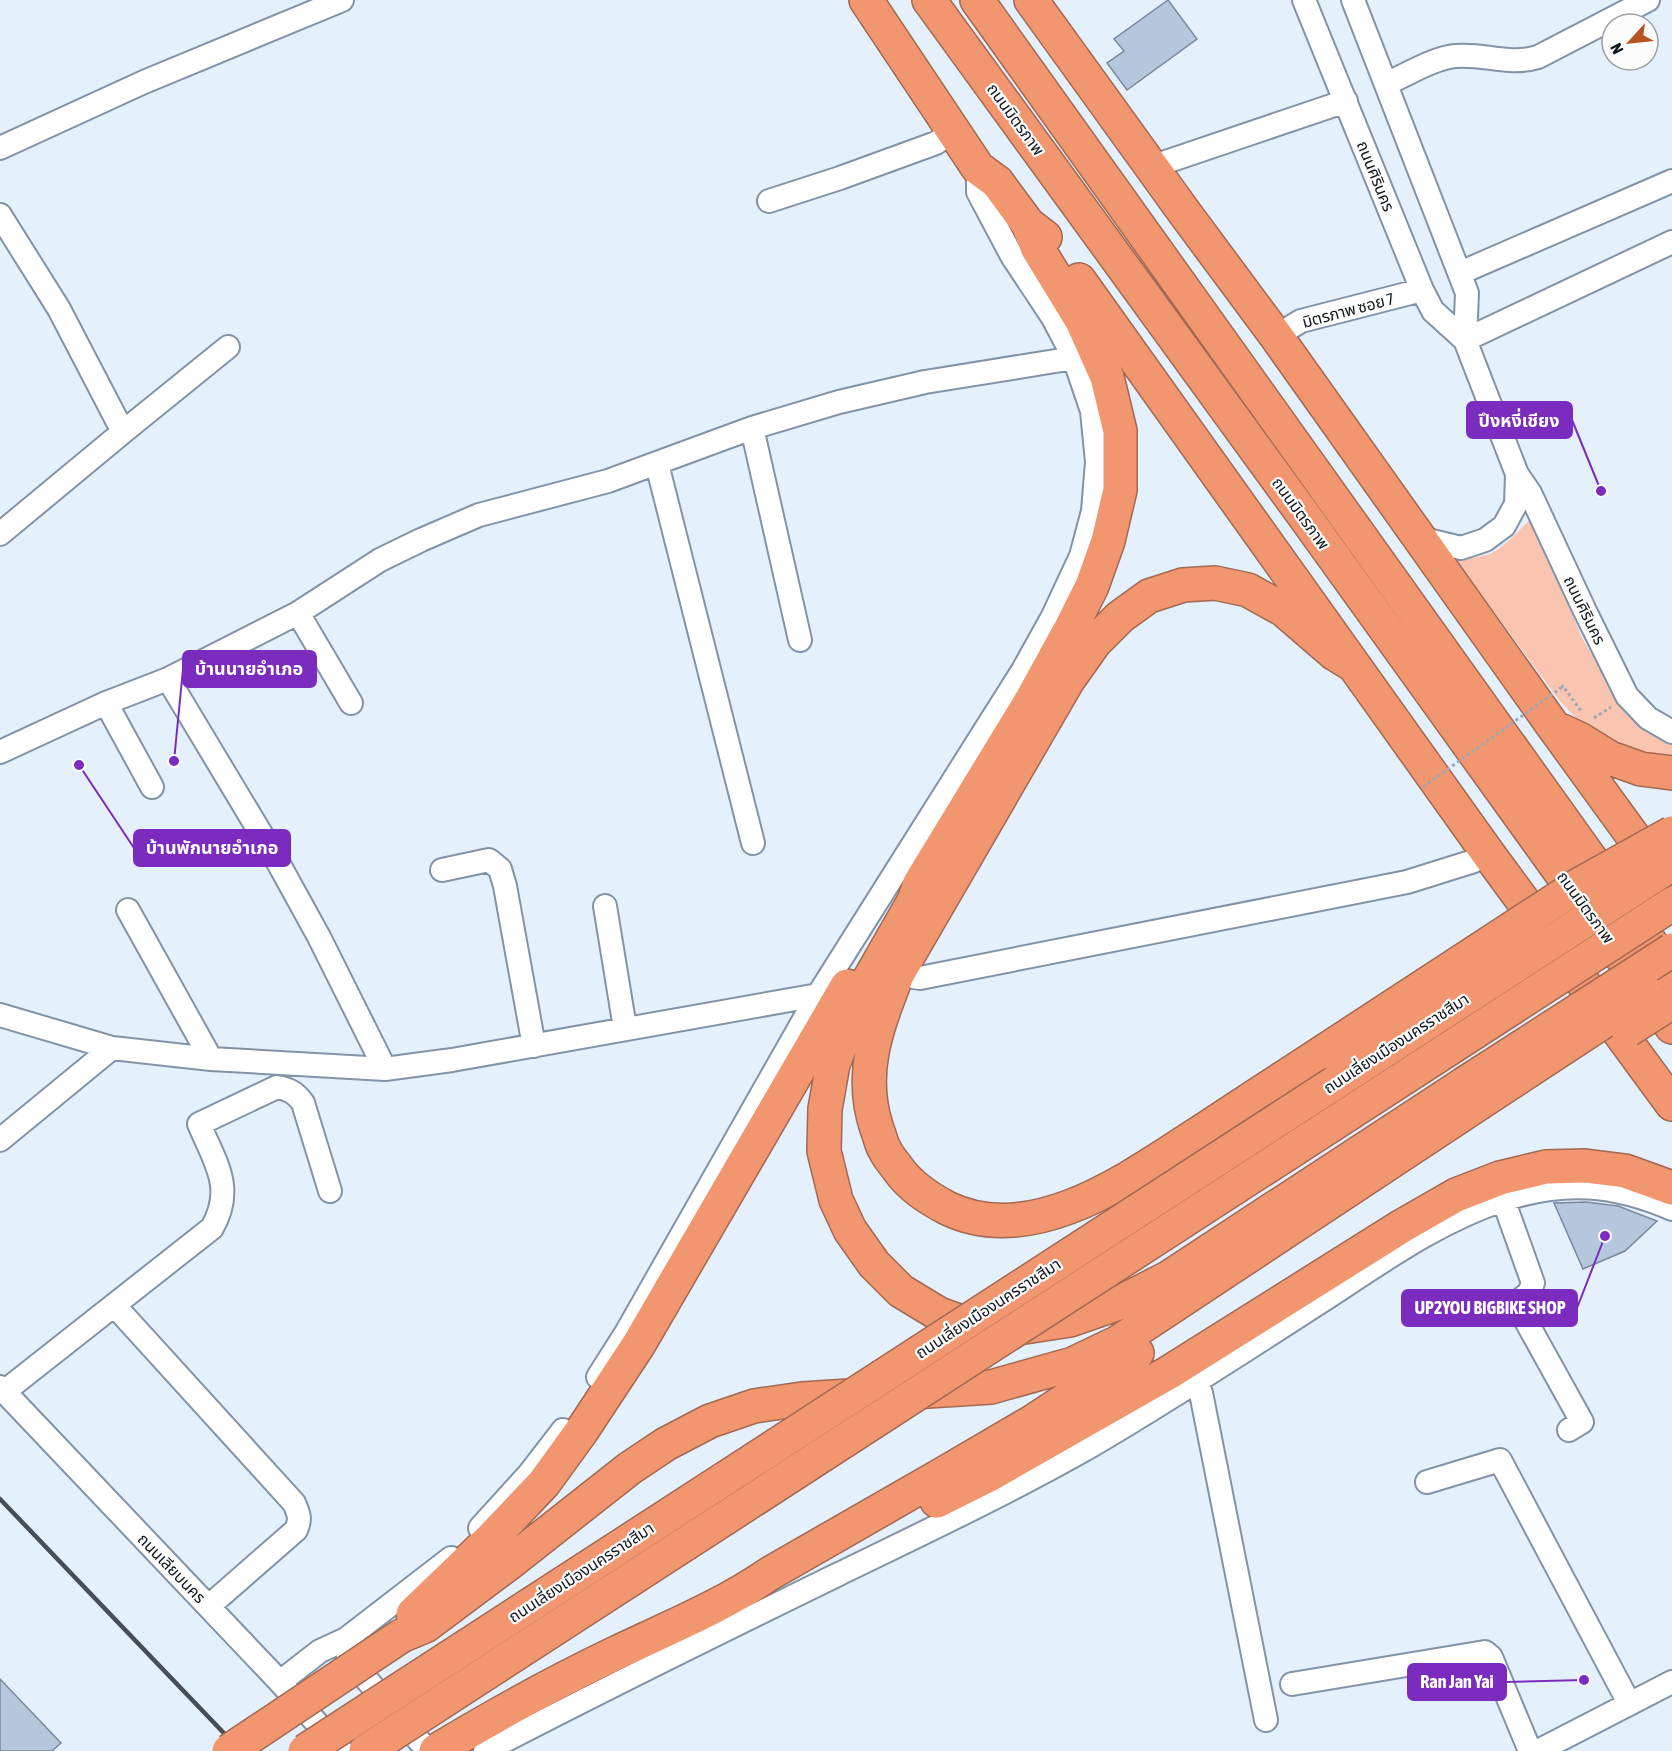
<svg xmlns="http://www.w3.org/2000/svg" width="1672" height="1751" font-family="'Asap Condensed','Noto Sans Thai',sans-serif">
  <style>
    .green { fill: #f9c5b0 }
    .building { fill: #b4c7dc; stroke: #78899c; stroke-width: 1.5 }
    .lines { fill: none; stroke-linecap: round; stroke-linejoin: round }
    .minor-casing { stroke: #8293a7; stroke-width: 26 }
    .highway-casing { stroke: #a26852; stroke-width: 36 }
    .path { stroke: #9ea7b2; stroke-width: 3; stroke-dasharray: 3 3; stroke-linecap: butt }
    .minor { stroke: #fff; stroke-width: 22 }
    .highway { stroke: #f29670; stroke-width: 33 }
    .rail { stroke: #474e57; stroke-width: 4.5 }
    .highway-bridge-casing { stroke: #a26852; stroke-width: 36; stroke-linecap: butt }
    .path-bridge { stroke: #9ea7b2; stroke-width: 3; stroke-dasharray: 3 3; stroke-linecap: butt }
    .highway-bridge { stroke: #f29670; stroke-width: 33 }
    .labels { text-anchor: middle; stroke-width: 4.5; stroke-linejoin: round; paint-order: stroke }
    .street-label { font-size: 16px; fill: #0e141b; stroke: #fcfcfc }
    .leader { fill: none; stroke: #7b2cbf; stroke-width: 2 }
    .callout-dot { fill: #7b2cbf; stroke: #fcfcfc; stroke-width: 2 }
    .callout { fill: #7b2cbf; stroke: #7b2cbf; stroke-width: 2 }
    .callout-label { font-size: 18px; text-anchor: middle; font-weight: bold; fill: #fff }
  </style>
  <rect width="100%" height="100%" fill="#e5f0fd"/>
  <path class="green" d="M 1529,521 L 1536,526 L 1582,638 L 1620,701 L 1672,741 L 1672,762 L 1642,757 L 1592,735 L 1559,700 L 1455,559 C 1468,558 1485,558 1497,550 C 1509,543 1518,530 1529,521 Z"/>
  <path class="building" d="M 1168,0 L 1197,39 L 1127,90 L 1107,63 L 1124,51 L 1114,39 Z
    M 1586,1202 L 1618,1206 L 1657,1221 L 1625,1251 L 1583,1269 L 1554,1203 Z
    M 0,1679 L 61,1743 L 52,1751 L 0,1751 Z"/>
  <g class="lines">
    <defs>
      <path id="minor" d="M 1304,0 L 1422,290 L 1433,311 L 1465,340
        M 1353,0 L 1467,293 L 1465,340 L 1517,474 L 1530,493 L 1585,611 L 1627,696 L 1648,718 L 1672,732
        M 1386,84 C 1406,75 1434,58 1455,56 C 1484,53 1508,66 1538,57 L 1648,0
        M 0,148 L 144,82 L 342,0
        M 1151,167 L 1346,101
        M 769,201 L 840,178 L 936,143 L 953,131
        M 0,215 L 59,309 L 123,432 L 0,534
        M 1460,273 L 1672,181
        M 1276,336 L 1301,321 L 1422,290
        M 1465,340 L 1672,242
        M 752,428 L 800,640
        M 123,432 L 228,347
        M 657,464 L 753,843
        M 1419,538 L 1461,548 L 1485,540 L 1504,526 L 1516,504 L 1517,474
        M 298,613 L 351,703
        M 168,679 L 275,857 L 319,937 L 385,1069
        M 106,703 L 152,787
        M 0,752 L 106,703 L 168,679 L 298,613 L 380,560 L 421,540 L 479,515 L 608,481 L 752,428 L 839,402 L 925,382 L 1074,358
        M 442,870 L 489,860 L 500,869 L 505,886 L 534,1046
        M 605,906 L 625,1028
        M 128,910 L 211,1059
        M 913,977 L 920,978 L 1407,882 L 1474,861 L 1487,852
        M 0,1015 L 112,1048 L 211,1059 L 385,1069 L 452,1060 L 818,995 L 826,991
        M 0,1140 L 112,1048
        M 1503,1199 L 1533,1283 L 1529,1293 L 1516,1303 L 1582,1422 L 1569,1430
        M 114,1305 L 294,1503 C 299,1514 301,1519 296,1530 L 209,1606
        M 598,1377 L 626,1333 L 818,995 L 1023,670 L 1053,616 L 1081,556 L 1093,511 L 1097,462 L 1092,411 L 1074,358 L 1053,318 L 1012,256 L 978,192 L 978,168
        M 1194,1383 L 1201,1393 L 1266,1720
        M 0,1387 L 280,1682 L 342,1751
        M 5,1391 L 212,1228 C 235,1188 215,1162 199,1124 L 277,1087 C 289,1089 296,1093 303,1103 L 330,1191
        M 1427,1482 L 1500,1460 L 1629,1703
        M 480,1528 L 529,1474 L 563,1430
        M 348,1656 L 349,1659 L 428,1751
        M 280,1682 L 320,1651 L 346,1639 L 451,1558
        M 1292,1684 L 1485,1652 L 1491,1657 L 1530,1751
        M 485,1751 C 602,1690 720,1632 839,1574 C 921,1534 1004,1495 1084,1450 C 1167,1402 1247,1349 1328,1297 C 1383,1261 1439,1221 1503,1200 C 1564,1180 1614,1184 1672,1209
        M 1538,1751 L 1672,1682"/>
      <path id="highway" d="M 866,0 L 978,168 L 997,182 L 1028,224 L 1045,237
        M 929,0 L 1305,517 L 1672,1027
        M 977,0 L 1672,973
        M 1031,0 L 1184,212 L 1276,336 L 1553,726 L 1672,890
        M 1028,224 L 1038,249 L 1082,321 L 1107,377 L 1120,431 L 1120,490 L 1108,541 L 1092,586 L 1071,628 L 1032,699 L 920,883 L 914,901 L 862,992 L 833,1064 L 825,1109 L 824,1151 L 836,1200 L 850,1230 L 874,1264 L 901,1291 L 939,1314 L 975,1327 L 1011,1329 L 1070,1320 L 1119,1303 L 1168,1278 L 1464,1084
        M 1079,280 L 1487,852 L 1672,1104
        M 1562,731 L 1581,740 L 1610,758 L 1641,769 L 1672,773
        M 1323,1052 C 1282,1079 1241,1105 1201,1132 C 1131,1177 1033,1250 947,1208 C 928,1198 911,1187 898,1169 C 894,1163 888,1157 885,1150 C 881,1144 880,1136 877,1129 C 858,1073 877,1027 897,975 L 1068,680 L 1095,642 L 1120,617 L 1149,596 L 1183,585 L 1215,583 L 1248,590 L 1284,610 L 1335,654 L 1353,665
        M 937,1501 L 989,1475 L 1168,1373 L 1402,1226 L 1456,1195 L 1500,1178 L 1546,1167 L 1585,1166 L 1625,1171 L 1672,1188
        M 413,1614 L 490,1540 L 544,1483 L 581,1432 L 639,1344 L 847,986
        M 401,1636 L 425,1626 L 508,1564 L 630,1468 L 666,1444 L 710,1421 L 754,1406 L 802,1399 L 991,1387 L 1073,1364 L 1117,1343 L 1478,1104
        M 436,1751 C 494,1716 553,1683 614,1654 C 666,1629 721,1607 769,1574 L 943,1474 L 1032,1422 L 1137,1353"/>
    </defs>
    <use href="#minor" class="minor-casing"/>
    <use href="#highway" class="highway-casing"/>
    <path class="path" d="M 1561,688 L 1563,686 L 1581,711
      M 1594,718 L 1611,707"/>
    <use href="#minor" class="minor"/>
    <use href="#highway" class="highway"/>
    <path class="rail" d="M 0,1499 L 241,1751"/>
    <defs>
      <path id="highway-bridge" d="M 1628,1030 L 1672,1002
        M 1323,1052 L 1577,886 L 1672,833
        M 1464,1084 L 1672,950
        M 1478,1104 L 1647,993
        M 229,1751 L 401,1636
        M 305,1751 L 1672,864
        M 366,1751 L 1672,904"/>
    </defs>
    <use href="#highway-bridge" class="highway-bridge-casing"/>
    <path class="path-bridge" d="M 1423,787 L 1561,688"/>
    <use href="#highway-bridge" class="highway-bridge"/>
  </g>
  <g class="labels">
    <g class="street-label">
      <text transform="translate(1016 119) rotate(54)" y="6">ถนนมิตรภาพ</text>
      <text transform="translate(1376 176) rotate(68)" y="6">ถนนศิรินคร</text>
      <text transform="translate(1348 310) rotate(-15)" y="6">มิตรภาพ ซอย 7</text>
      <text transform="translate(1301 513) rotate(54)" y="6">ถนนมิตรภาพ</text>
      <text transform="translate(1585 610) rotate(64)" y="6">ถนนศิรินคร</text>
      <text transform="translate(1586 907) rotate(54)" y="6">ถนนมิตรภาพ</text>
      <text transform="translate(1396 1043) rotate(-33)" y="6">ถนนเลี่ยงเมืองนครราชสีมา</text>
      <text transform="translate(988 1308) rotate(-33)" y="6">ถนนเลี่ยงเมืองนครราชสีมา</text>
      <text transform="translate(172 1568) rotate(46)" y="6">ถนนเลียบนคร</text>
      <text transform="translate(581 1572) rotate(-33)" y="6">ถนนเลี่ยงเมืองนครราชสีมา</text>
    </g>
  </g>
  <path class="leader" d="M1601 491L1572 420M174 761L183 669M79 765L134 848M1605 1236L1577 1308M1584 1680L1506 1682"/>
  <g class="callout-dot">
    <circle cx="1601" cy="491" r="6"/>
    <circle cx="174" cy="761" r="6"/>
    <circle cx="79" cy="765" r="6"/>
    <circle cx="1605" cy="1236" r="6"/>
    <circle cx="1584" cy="1680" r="6"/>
  </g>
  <g class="callout">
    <rect x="1467" y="402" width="105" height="36" rx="6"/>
    <rect x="183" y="651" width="133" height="36" rx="6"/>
    <rect x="134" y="830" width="156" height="36" rx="6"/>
    <rect x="1402" y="1290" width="175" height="36" rx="6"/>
    <rect x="1408" y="1664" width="98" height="36" rx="6"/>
  </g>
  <g class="callout-label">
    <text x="1519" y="427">ปึงหงี่เชียง</text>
    <text x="249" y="675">บ้านนายอำเภอ</text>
    <text x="212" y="854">บ้านพักนายอำเภอ</text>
    <text x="1490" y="1314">UP2YOU BIGBIKE SHOP</text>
    <text x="1457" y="1688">Ran Jan Yai</text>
  </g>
  <g transform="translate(1630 42) rotate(243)"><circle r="28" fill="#fcfcfc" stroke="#9d9fa2" stroke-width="1.5"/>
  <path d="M0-4.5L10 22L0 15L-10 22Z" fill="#b85323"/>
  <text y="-9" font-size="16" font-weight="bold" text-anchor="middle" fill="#0e141b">N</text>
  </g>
</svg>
